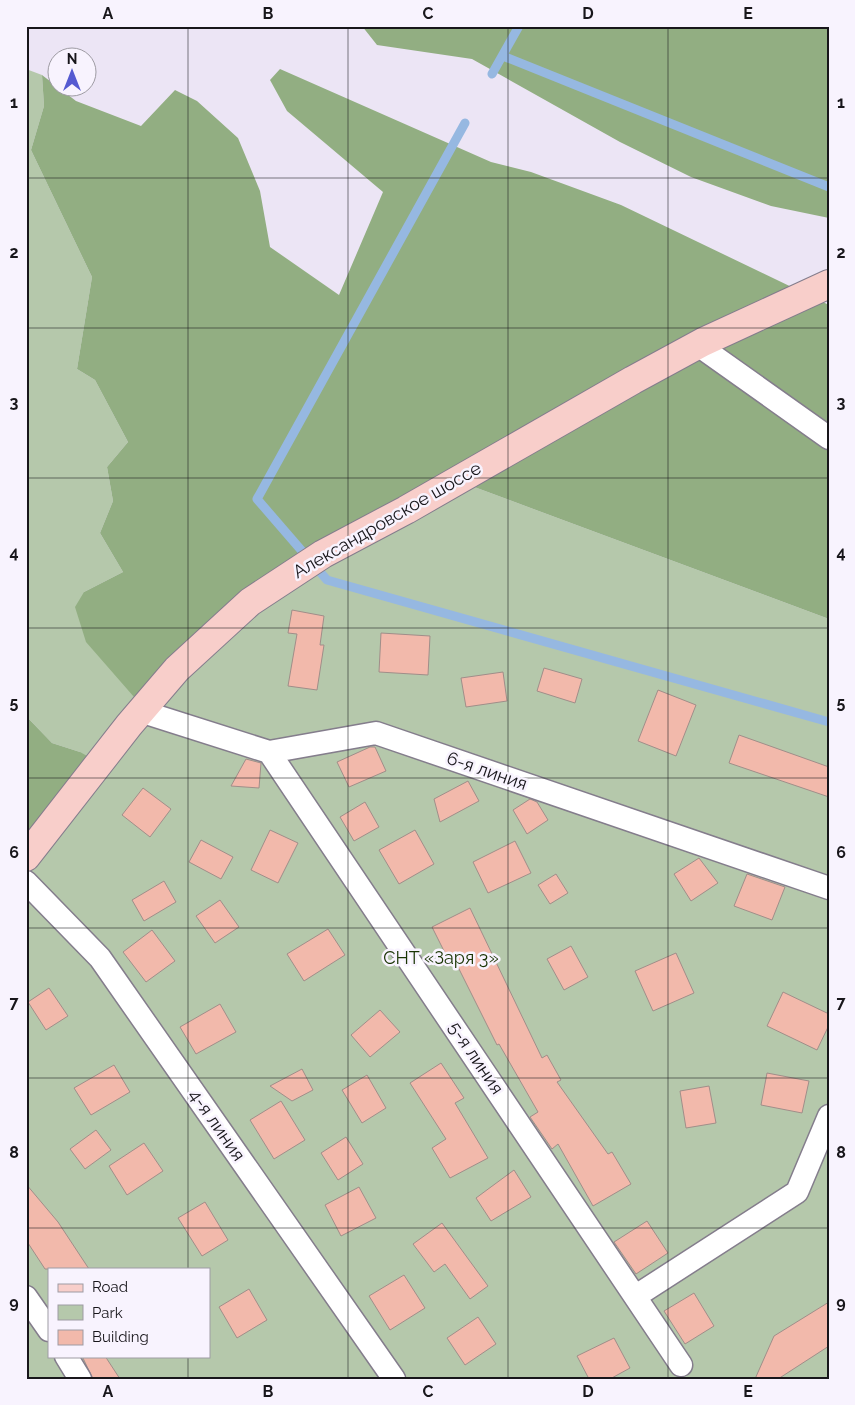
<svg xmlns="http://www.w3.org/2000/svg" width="855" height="1405" font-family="Raleway,sans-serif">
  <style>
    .green { fill: #b5c8ab; fill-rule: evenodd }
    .forest { fill: #92ae82 }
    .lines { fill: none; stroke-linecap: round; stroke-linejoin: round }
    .stream { stroke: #96b8e1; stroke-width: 9 }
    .building { fill: #f2b9ab; stroke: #a08e89 }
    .street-casing { stroke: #847d8c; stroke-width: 25 }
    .secondary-casing { stroke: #847d8c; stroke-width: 30 }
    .street { stroke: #fff; stroke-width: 22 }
    .secondary { stroke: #f8ceca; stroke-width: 28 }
    .grid { fill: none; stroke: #18161b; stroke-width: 1; stroke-opacity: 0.55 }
    .labels { text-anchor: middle; stroke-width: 5; stroke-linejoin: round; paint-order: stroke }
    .street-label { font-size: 18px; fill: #18161b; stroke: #f8f3fe }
    .park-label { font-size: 18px; fill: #193403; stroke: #f8f3fe }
    .neatline { fill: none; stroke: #18161b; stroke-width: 2 }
    .grid-label { font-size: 16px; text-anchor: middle; font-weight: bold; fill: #18161b }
  </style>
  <rect width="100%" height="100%" fill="#ece5f5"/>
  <path class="green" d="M 26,69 L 42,75 L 44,106 L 31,150 L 92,277 L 77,369 L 95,380 L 128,442 L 107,467 L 113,501 L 100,533 L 123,572 L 84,592 L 177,669 L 450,478 L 829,619 L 829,1379 L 26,1379 L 26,859 L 80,752 L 52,743 L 26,716 ZM 49,1269 L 209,1269 L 209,1356 L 49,1356 Z"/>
  <path class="forest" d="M 362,26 L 829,26 L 829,218 L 771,206 L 691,177 L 620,142 L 472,59 L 377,45 Z
    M 280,69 L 491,162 L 531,172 L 621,205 L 829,305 L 829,619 L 450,478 L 360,533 L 141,705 L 86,642 L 75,607 L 84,592 L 123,572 L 100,533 L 113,501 L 107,467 L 128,442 L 95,380 L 77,369 L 92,277 L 31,150 L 44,106 L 42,75 L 76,101 L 141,126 L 175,90 L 197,101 L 238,138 L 260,191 L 270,247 L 339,295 L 383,192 L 287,111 L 270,80 Z
    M 26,716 L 52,743 L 80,752 L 96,761 L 26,859 Z"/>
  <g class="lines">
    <path class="stream" d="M 503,56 L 829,187
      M 492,74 L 519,26
      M 465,123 L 257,499 L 327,580 L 829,722"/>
  </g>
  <path class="building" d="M 292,610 L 324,616 L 320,645 L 324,645 L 317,690 L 288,686 L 297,634 L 288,633 Z
    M 381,633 L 430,636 L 428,675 L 379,672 Z
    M 544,668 L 582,679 L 575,703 L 537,691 Z
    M 503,672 L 507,701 L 466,707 L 461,678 Z
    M 658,690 L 696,705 L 676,756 L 638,741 Z
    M 739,735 L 829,767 L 829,797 L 729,763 Z
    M 370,747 L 375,747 L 386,771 L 349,787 L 337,762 Z
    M 246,759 L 261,763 L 259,788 L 231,786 Z
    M 468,781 L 479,801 L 440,822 L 434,799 Z
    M 143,788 L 171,809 L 150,837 L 122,815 Z
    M 530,799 L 537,802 L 548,820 L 527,834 L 513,810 Z
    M 365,802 L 379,827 L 354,841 L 340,817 Z
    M 270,830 L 298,843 L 278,883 L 251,870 Z
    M 415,830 L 434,864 L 399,884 L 379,850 Z
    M 201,840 L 233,857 L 221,879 L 189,862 Z
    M 515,841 L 531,873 L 488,893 L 473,862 Z
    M 699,858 L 718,883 L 691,901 L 674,874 Z
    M 556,874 L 568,893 L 550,904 L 538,885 Z
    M 747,874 L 785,887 L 772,920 L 734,906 Z
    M 164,881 L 176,902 L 144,921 L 132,900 Z
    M 220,900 L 239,927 L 215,943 L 196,916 Z
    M 470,908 L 542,1058 L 547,1055 L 561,1080 L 557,1082 L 608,1154 L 612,1152 L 631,1184 L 593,1206 L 558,1144 L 552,1149 L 530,1117 L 538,1112 L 499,1044 L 497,1045 L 456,963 L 451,965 L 432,927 Z
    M 328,929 L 345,955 L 304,981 L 287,954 Z
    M 152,930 L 175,961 L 146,982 L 123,952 Z
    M 571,946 L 588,977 L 564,990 L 547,959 Z
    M 676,953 L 694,993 L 653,1011 L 635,971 Z
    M 49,988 L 68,1016 L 46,1030 L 28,1002 Z
    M 783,992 L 829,1014 L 829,1025 L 817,1050 L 767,1026 Z
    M 220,1004 L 236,1032 L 196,1054 L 180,1027 Z
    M 380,1010 L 400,1032 L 370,1057 L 351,1035 Z
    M 441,1063 L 464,1098 L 455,1103 L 488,1158 L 450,1178 L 432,1148 L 446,1139 L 410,1083 Z
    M 114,1065 L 130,1092 L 91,1115 L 74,1088 Z
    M 302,1069 L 313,1090 L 292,1101 L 270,1086 Z
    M 767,1073 L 809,1081 L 802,1113 L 761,1105 Z
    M 367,1075 L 386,1108 L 362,1123 L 342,1090 Z
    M 709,1086 L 716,1123 L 686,1128 L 680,1091 Z
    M 281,1101 L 305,1140 L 274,1159 L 250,1120 Z
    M 96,1130 L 111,1150 L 85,1169 L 70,1149 Z
    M 346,1137 L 363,1164 L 338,1180 L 321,1153 Z
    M 144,1143 L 163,1171 L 127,1195 L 109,1166 Z
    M 514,1170 L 531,1197 L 491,1221 L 476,1198 Z
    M 26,1184 L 58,1222 L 89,1269 L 45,1269 L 26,1240 Z
    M 359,1187 L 376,1218 L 341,1236 L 325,1205 Z
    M 205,1202 L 228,1240 L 202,1256 L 178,1218 Z
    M 647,1221 L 668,1253 L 636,1274 L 614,1242 Z
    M 442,1223 L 488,1286 L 470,1299 L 445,1264 L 434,1272 L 413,1244 Z
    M 404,1275 L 425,1308 L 390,1330 L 369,1296 Z
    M 249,1289 L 267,1320 L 237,1338 L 219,1307 Z
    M 694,1293 L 714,1326 L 685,1344 L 664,1311 Z
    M 829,1302 L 829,1346 L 778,1379 L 755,1379 L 774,1336 Z
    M 478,1317 L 496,1344 L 465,1365 L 447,1338 Z
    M 614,1338 L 630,1368 L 610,1379 L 589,1379 L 577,1356 Z
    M 82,1356 L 105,1356 L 120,1379 L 93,1379 Z"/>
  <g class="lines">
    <defs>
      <path id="street" d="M 698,345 L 829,438
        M 140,711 L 269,752 L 376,733 L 829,888
        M 269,752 L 681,1365
        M 26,882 L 100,958 L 394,1379
        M 636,1296 L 797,1192 L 829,1116
        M 26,1297 L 49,1330
        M 66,1356 L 80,1379"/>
      <path id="secondary" d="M 26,857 L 129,725 L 177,669 L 250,602 L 323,554 L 406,510 L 633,380 L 703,342 L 829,284"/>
    </defs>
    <use href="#street" class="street-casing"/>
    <use href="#secondary" class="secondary-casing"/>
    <use href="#street" class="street"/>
    <use href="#secondary" class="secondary"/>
  </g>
  <path class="grid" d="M 188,26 L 188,1269M 348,26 L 348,1379M 508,26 L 508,1379M 668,26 L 668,1379M 26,178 L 829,178M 26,328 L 829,328M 26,478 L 829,478M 26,628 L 829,628M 26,778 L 829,778M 26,928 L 829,928M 26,1078 L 829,1078M 26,1228 L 829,1228M 188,1356 L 188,1379"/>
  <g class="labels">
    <g class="street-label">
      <text transform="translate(387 520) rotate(-30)" y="6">Александровское шоссе</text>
      <text transform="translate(487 771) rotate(19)" y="6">6-я линия</text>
      <text transform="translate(476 1058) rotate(56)" y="6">5-я линия</text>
      <text transform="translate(217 1125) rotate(55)" y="6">4-я линия</text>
    </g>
    <g class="park-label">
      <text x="441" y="964">СНТ «Заря 3»</text>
    </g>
  </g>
  <rect width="855" height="1405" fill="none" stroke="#f8f3fe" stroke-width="55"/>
  <rect x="48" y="1268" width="162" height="90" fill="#f8f3fe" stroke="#9e9ba3"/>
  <rect x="58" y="1284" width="25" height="8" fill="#f8ceca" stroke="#9e9ba3"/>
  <text x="92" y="1292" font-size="15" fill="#18161b">Road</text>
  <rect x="58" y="1305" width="25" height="15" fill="#b5c8ab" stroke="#9e9ba3"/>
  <text x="92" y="1318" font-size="15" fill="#18161b">Park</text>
  <rect x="58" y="1330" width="25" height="15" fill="#f2b9ab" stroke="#9e9ba3"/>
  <text x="92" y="1342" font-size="15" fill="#18161b">Building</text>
  <g transform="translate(72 72)"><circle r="24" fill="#f8f3fe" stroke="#9e9ba3"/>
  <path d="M0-4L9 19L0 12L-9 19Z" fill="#555ad1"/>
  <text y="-8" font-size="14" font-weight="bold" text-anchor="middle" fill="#18161b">N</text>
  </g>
  <rect x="28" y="28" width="800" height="1350" class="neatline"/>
  <g class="grid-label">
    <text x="108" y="19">A</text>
    <text x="268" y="19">B</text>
    <text x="428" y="19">C</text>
    <text x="588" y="19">D</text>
    <text x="748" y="19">E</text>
    <text x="14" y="108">1</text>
    <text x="841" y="108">1</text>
    <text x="14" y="258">2</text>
    <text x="841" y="258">2</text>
    <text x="14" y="408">3</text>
    <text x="841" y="408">3</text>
    <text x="14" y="558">4</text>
    <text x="841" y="558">4</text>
    <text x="14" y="708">5</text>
    <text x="841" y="708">5</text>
    <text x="14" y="858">6</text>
    <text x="841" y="858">6</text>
    <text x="14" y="1008">7</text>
    <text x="841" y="1008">7</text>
    <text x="14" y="1158">8</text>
    <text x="841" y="1158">8</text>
    <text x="14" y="1308">9</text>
    <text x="841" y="1308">9</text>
    <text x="108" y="1397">A</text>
    <text x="268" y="1397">B</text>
    <text x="428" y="1397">C</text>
    <text x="588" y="1397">D</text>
    <text x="748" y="1397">E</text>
  </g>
</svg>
